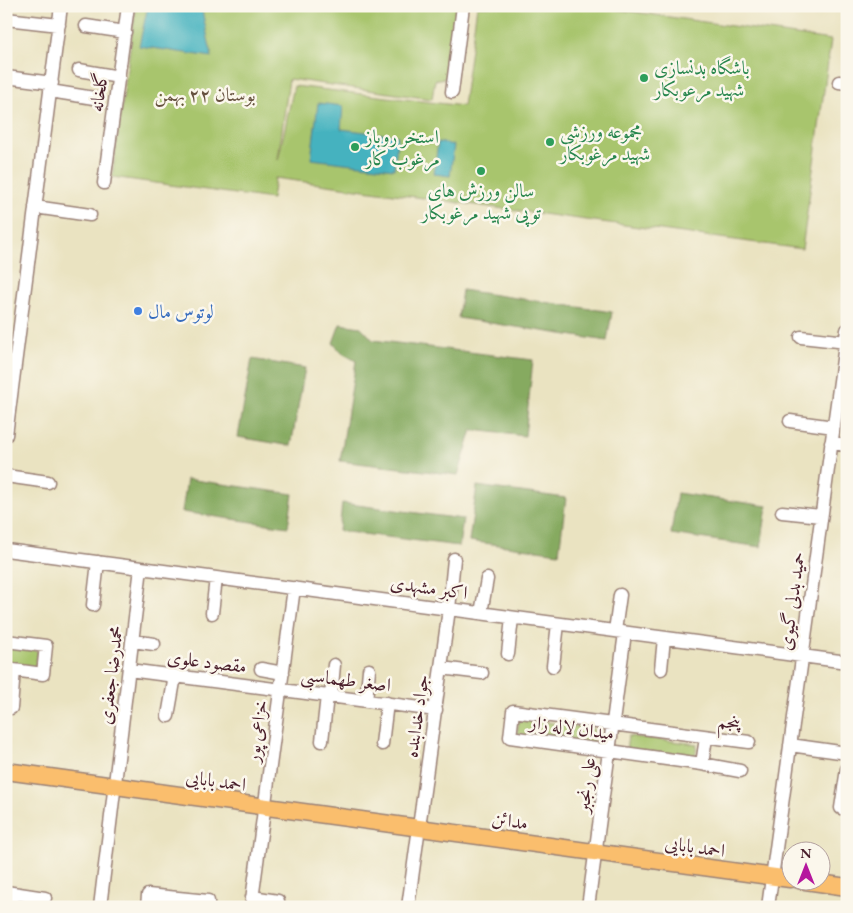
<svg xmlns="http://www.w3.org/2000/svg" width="853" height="913" font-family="'EB Garamond',Amiri,serif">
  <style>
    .green { fill: #a8c56d; stroke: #79724c }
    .forest { fill: #86aa60; stroke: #686446 }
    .water { fill: #44b2bf; stroke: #476875 }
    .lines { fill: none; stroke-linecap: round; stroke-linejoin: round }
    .minor-casing { stroke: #9a8176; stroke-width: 15 }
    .major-casing { stroke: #9a8176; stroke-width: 19 }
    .minor { stroke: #fff; stroke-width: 12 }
    .major { stroke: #fabe6d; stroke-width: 16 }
    .leisure-dot { fill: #2e9e5b; stroke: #fbf7ec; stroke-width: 2 }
    .shop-dot { fill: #3f7fe0; stroke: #fbf7ec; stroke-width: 2 }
    .labels { text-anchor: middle; stroke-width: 5; stroke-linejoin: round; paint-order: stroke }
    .leisure-label { font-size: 19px; fill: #27864d; stroke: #fbf7ec; text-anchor: start }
    .street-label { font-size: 19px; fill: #4a1f2b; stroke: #fbf7ec }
    .park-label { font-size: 19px; fill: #66513f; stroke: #fbf7ec }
    .shop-label { font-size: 19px; fill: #366cbe; stroke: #fbf7ec; text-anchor: start }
  </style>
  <rect width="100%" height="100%" fill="#fbf7ec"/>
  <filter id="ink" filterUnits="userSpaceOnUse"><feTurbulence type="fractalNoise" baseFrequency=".02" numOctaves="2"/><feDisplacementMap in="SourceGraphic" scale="10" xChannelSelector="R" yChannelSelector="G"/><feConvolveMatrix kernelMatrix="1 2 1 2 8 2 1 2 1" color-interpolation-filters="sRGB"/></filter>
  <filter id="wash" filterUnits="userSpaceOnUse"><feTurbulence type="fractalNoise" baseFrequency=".0096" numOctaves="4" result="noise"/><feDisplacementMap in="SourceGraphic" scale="20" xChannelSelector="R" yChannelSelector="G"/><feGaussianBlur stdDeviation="1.12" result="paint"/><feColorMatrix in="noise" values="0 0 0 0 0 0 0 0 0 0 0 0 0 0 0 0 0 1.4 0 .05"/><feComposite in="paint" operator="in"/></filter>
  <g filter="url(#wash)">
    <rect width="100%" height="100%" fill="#eae3c1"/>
    <path class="green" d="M 136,6 L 460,6 L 450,77 L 435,80 L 432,99 L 289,79 L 278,160 L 294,86 L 463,106 L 477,6 L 592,6 L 831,40 L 802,249 L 275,178 L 272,199 L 112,177 Z
      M 6,646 L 38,651 L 35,667 L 6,663 Z
      M 519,718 L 594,729 L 592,746 L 517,735 Z
      M 628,736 L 697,744 L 695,759 L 626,751 Z"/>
    <path class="forest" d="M 462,290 L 612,312 L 607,341 L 458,318 Z
      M 340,324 L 361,327 L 373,340 L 533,360 L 525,436 L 472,430 L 458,475 L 340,461 L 356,361 L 342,353 L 333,343 Z
      M 252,359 L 305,368 L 291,446 L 238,437 Z
      M 187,479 L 293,494 L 288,527 L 182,512 Z
      M 477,486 L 566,498 L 559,553 L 469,541 Z
      M 677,493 L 767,506 L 761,547 L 671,534 Z
      M 342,503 L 463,519 L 459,546 L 339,531 Z"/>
    <path class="water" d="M 148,6 L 201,6 L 212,57 L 139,46 Z
      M 318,103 L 343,106 L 341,129 L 398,136 L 394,169 L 311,159 Z
      M 438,142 L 454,145 L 450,176 L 434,174 Z"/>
  </g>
  <g filter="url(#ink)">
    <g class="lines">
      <defs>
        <path id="minor" d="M 6,19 L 59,25
          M 86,26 L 125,32
          M 79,70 L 119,77
          M 6,77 L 52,83
          M 839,82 L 847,83
          M 50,91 L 94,98
          M 452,92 L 463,6
          M 104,183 L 128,6
          M 35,207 L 90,215
          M 801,337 L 847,342
          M 790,421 L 834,427
          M 6,435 L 61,6
          M 831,443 L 847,445
          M 6,476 L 48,482
          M 782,512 L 821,516
          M 6,550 L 847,662
          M 93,605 L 98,562
          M 212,613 L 216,578
          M 481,613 L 487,579
          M 615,631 L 620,595
          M 6,641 L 46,646 L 43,674 L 6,669
          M 133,641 L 154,644
          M 508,654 L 512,618
          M 553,666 L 558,624
          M 441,668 L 482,673
          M 261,669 L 283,673
          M 661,669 L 664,638
          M 129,670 L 436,710
          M 331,696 L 334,665
          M 366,701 L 369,670
          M 11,708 L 14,670
          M 168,716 L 175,676
          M 706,738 L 702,764 L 510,737 L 513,711 L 749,742
          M 322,741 L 327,696
          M 382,744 L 387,703
          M 790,745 L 847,753
          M 702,764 L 740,771
          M 841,808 L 847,769
          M 6,892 L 45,898
          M 252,897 L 278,901 L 277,907
          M 12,907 L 13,893
          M 100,907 L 141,568
          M 147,907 L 148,895 L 208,901 L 208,907
          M 251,907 L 294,588
          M 408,907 L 449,609 L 454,559
          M 588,907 L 625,633
          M 768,907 L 847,330"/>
        <path id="major" d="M 6,771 L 790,879
          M 799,880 L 847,887"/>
      </defs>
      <use href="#minor" class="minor-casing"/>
      <use href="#major" class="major-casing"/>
      <use href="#minor" class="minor"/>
      <use href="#major" class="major"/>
    </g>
  </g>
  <g class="leisure-dot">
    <circle cx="644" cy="78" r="5"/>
    <circle cx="550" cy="142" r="5"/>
    <circle cx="355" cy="147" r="5"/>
    <circle cx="481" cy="171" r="5"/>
  </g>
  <circle class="shop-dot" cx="138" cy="311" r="5"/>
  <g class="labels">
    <g class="leisure-label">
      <text x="654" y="74">باشگاه بدنسازی<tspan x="654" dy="22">شهید مرعوبکار</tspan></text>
      <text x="560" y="138">مجموعه ورزشی<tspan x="560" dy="22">شهید مرغوبکار</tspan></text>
      <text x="365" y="143">استخر روباز<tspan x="365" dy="22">مرغوب کار</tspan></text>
      <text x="481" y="197" text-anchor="middle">سالن ورزش های<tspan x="481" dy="22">توپی شهید مرغوبکار</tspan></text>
    </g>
    <g class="street-label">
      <text transform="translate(98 92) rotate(-82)" y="7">گلخانه</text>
      <text transform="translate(429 587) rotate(8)" y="7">اکبر مشهدی</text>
      <text transform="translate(791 601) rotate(-82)" y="7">حمید بدلی گیوی</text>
      <text transform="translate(207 661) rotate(7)" y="7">مقصود علوی</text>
      <text transform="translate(110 675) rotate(-83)" y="7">محمدرضا جعفری</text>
      <text transform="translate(346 679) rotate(7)" y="7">اصغر طهماسبی</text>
      <text transform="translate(416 716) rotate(-82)" y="7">جواد خدابنده</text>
      <text transform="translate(729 721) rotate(5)" y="7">پنجم</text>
      <text transform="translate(572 727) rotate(8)" y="7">میدان لاله زار</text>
      <text transform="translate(256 731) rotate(-82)" y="7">خزاعی پور</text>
      <text transform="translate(216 780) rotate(8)" y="7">احمد بابایی</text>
      <text transform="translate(585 785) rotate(-83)" y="7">علی رنجبر</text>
      <text transform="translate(510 820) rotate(8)" y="7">مدائن</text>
      <text transform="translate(695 846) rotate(8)" y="7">احمد بابایی</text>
    </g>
    <g class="park-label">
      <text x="205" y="101">بوستان ۲۲ بهمن</text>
    </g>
    <g class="shop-label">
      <text x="148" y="318">لوتوس مال</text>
    </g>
  </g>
  <rect width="853" height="913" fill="none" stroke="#fbf7ec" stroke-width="25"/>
  <g transform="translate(806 866)"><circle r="24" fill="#fbf7ec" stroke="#b4a19f"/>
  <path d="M0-4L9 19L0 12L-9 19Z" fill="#b5179e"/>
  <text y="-8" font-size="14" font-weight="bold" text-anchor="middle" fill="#4a1f2b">N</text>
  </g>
</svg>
